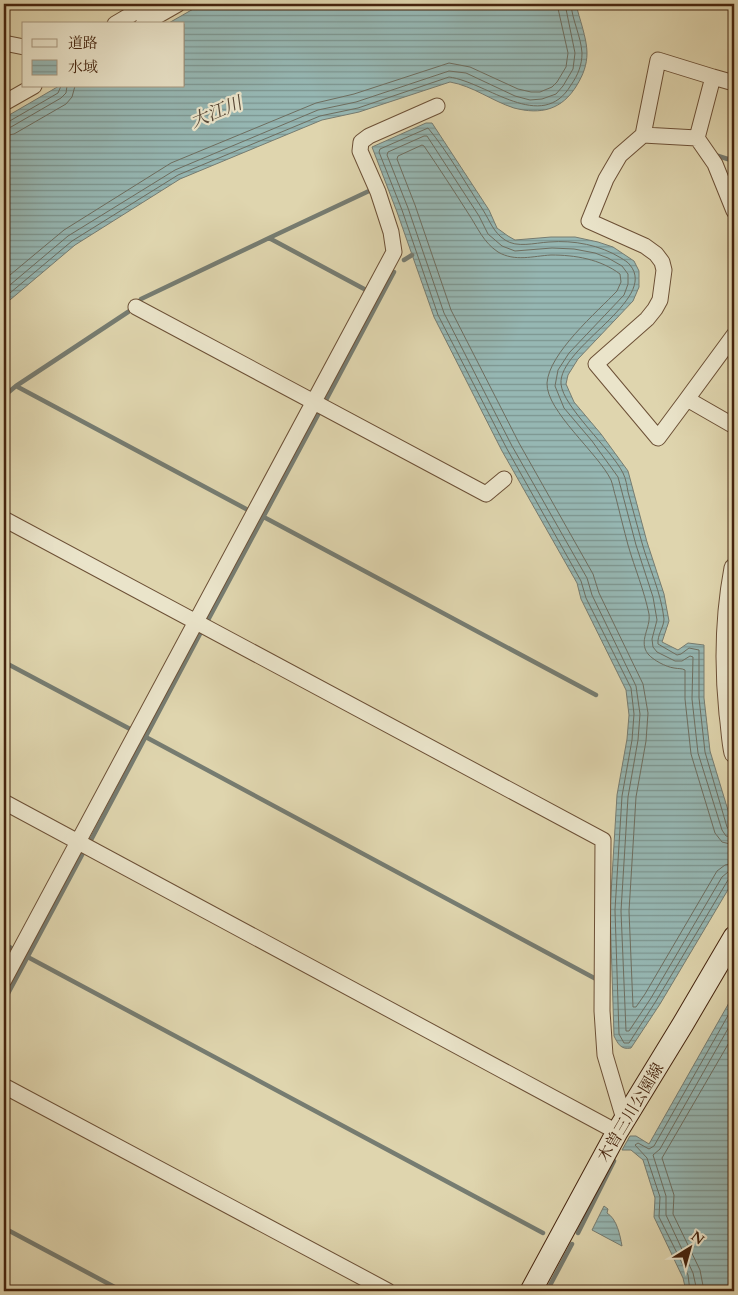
<svg xmlns="http://www.w3.org/2000/svg" width="738" height="1295" font-family="Cardo,'Noto Serif JP',serif">
  <style>
    .water { fill: url(#water-rules); stroke: #767c71 }
    .lines { fill: none; stroke-linecap: round; stroke-linejoin: round }
    .shore { stroke: #6e6e60; stroke-width: 1 }
    .stream { stroke: #767c71; stroke-width: 4.5 }
    .minor-casing { stroke: #6c5036; stroke-width: 17 }
    .tertiary-casing { stroke: #6c5036; stroke-width: 21 }
    .secondary-casing { stroke: #45240e; stroke-width: 23 }
    .minor { stroke: #eae4ca; stroke-width: 15 }
    .tertiary { stroke: #eae4ca; stroke-width: 19 }
    .secondary { stroke: #eae4ca; stroke-width: 21 }
    .labels { text-anchor: middle; stroke-width: 4.5; stroke-linejoin: round; paint-order: stroke }
    .street-label { font-size: 16px; fill: #45240e; stroke: #eae4ca }
    .water-label { font-size: 18px; font-style: italic; fill: #594937; stroke: #eae4ca }
  </style>
  <defs>
    <pattern id="water-rules" width="6" height="5" patternUnits="userSpaceOnUse" patternTransform="scale(1.25)"><rect width="6" height="5" fill="#96b7b3"/><path d="M0 2.5h6" fill="none" stroke="#7c9590"/></pattern>
  </defs>
  <rect width="100%" height="100%" fill="#dfd5ae"/>
  <filter id="stains"><feTurbulence type="fractalNoise" baseFrequency=".004" numOctaves="4"/><feColorMatrix values="0 0 0 0 .2 0 0 0 0 .09 0 0 0 0 .02 0 0 0 .5 -.17"/></filter>
  <radialGradient id="worn" r=".72"><stop offset=".6" stop-color="#630" stop-opacity="0"/><stop offset="1" stop-color="#630" stop-opacity=".3"/></radialGradient>
  <path class="water" d="M 202,4 L 576,4 C 579,18 587,38 587,53 C 587,65 583,75 577,85 C 562,110 541,115 514,108 C 492,101 473,86 450,82 L 359,112 L 322,120 L 180,179 L 75,245 L 4,305 L 4,118 L 59,86 L 184,86 L 184,24 L 167,24 Z
    M 426,123 L 432,123 L 489,210 L 497,228 L 508,236 L 515,240 L 551,237 L 575,237 L 598,242 L 613,247 L 634,261 L 639,271 L 639,287 L 633,301 L 578,359 L 568,375 L 566,384 L 574,402 L 601,434 L 628,471 L 647,542 L 664,594 L 669,621 L 662,642 L 678,650 L 688,643 L 704,645 L 704,698 L 710,751 L 734,830 L 734,858 L 732,883 L 660,1004 L 631,1048 C 621,1050 618,1044 614,1036 L 610,910 L 617,795 L 627,739 L 629,715 L 626,690 L 581,599 L 577,583 L 502,451 L 434,317 L 397,212 L 372,147 Z
    M 734,994 L 734,1291 L 686,1291 L 683,1278 L 654,1217 L 655,1198 L 643,1160 L 631,1150 L 622,1150 L 630,1136 L 636,1136 L 649,1144 Z
    M 604,1206 L 608,1209 L 607,1213 C 617,1219 620,1235 622,1246 L 592,1230 Z"/>
  <g class="lines">
    <path class="shore" d="M 4,122 L 8,122 L 58,93 L 61,86
      M 4,129 L 11,127 L 61,98 L 66,93 L 67,86
      M 4,136 L 14,134 L 66,104 L 72,97 L 75,86
      M 4,280 L 64,230 L 171,163 L 316,103 L 354,94 L 449,63 L 470,67 L 518,89 L 531,92 L 540,92 L 552,87 L 557,82 L 566,67 L 568,53 L 557,4
      M 4,290 L 68,236 L 175,170 L 318,110 L 356,102 L 449,71 L 466,73 L 515,96 L 530,100 L 542,99 L 556,94 L 563,86 L 573,69 L 575,53 L 565,4
      M 4,298 L 72,241 L 178,175 L 320,116 L 358,108 L 449,77 C 487,82 542,134 571,85 C 578,75 582,65 582,53 C 581,36 572,20 571,4
      M 734,831 L 730,831 L 727,827 L 705,752 L 699,698 L 699,650 L 689,648 L 681,654 L 677,655 L 658,644 C 657,635 664,627 664,619 C 661,592 649,568 642,543 C 637,526 633,509 628,492 C 627,486 626,479 623,473 C 611,449 563,407 561,384 C 558,347 659,300 630,265 C 628,262 624,260 621,258 C 600,245 574,240 549,242 C 534,243 517,248 505,240 C 493,232 490,221 483,210 C 466,184 448,152 428,128 L 380,149 L 379,152 L 402,210 L 438,315 L 507,449 L 581,581 L 586,598 L 631,688 L 634,714 L 632,740 L 622,796 L 615,910 L 619,1034 L 624,1043 L 629,1043 L 656,1001 L 728,880 L 734,877
      M 734,837 L 726,836 L 722,830 L 698,753 L 692,699 L 693,657 L 690,656 L 682,661 L 675,661 L 657,652 L 653,647 L 652,639 L 657,620 L 653,597 L 636,545 L 618,477 L 592,441 L 564,408 L 555,386 L 558,370 L 569,353 L 624,295 L 628,284 L 628,274 L 622,266 L 608,258 L 595,253 L 574,249 L 552,248 L 515,251 L 502,246 L 488,234 L 479,216 L 427,136 L 424,136 L 388,152 L 387,155 L 408,208 L 444,313 L 512,446 L 587,578 L 592,595 L 636,686 L 640,714 L 638,740 L 628,797 L 621,911 L 626,1031 L 629,1031 L 651,998 L 722,877 L 728,872 L 734,871
      M 734,845 L 722,842 L 715,833 L 691,754 L 685,699 L 685,670 C 681,668 679,669 674,668 C 666,667 653,660 648,654 C 638,641 651,628 649,614 C 644,590 635,569 628,545 C 624,530 620,514 616,498 C 614,492 613,485 611,480 C 598,453 546,411 547,383 C 549,353 597,312 617,291 L 621,282 L 620,274 C 600,259 575,255 551,255 C 533,256 515,262 498,252 C 483,242 478,228 468,213 C 454,191 439,168 424,146 L 422,145 L 398,156 L 397,159 L 415,205 L 451,310 L 519,443 L 593,574 L 599,593 L 643,684 L 648,713 L 646,741 L 636,797 L 629,911 L 633,1007 L 636,1007 L 645,994 L 717,871 L 725,865 L 734,863
      M 690,1291 L 688,1275 L 659,1217 L 660,1197 L 647,1158 L 635,1145 L 638,1143 L 649,1149 L 654,1146 L 734,1005
      M 697,1291 L 693,1273 L 666,1215 L 666,1196 L 653,1155 L 660,1149 L 734,1018
      M 704,1291 L 700,1270 L 673,1214 L 674,1195 L 662,1158 L 734,1034"/>
    <path class="stream" d="M 715,155 L 734,161
      M 269,238 L 369,191
      M 404,260 L 412,255
      M 141,299 L 269,238 L 366,290
      M 16,386 L 131,310
      M 4,396 L 16,386 L 248,510
      M 325,402 L 394,272
      M 260,515 L 596,695
      M 207,622 L 319,413
      M 4,662 L 130,729
      M 142,735 L 596,979
      M 91,840 L 200,634
      M 4,944 L 13,949
      M 24,955 L 543,1233
      M 4,1001 L 82,855
      M 4,1228 L 122,1291
      M 578,1233 L 614,1161
      M 547,1291 L 572,1244"/>
    <defs>
      <path id="minor" d="M 115,24 L 149,4
        M 143,24 L 178,4
        M 4,43 L 24,47
        M 734,83 L 713,77 L 697,138 L 715,164 L 734,211
        M 4,103 L 34,86
        M 643,135 L 658,60 L 713,77
        M 136,307 L 486,494 L 504,479
        M 734,335 L 687,399 L 734,426
        M 687,399 L 658,438 L 596,364 L 647,319 L 655,309 L 660,300 L 664,270 L 662,262 L 656,254 L 645,246 L 589,221 L 606,179 L 620,155 L 643,135 L 697,138
        M 4,519 L 603,840 L 602,1011 L 605,1055 L 624,1119
        M 4,802 L 617,1132
        M 4,980 L 394,252 L 391,232 L 378,192 L 360,151 L 361,142 L 369,136 L 437,106
        M 4,1086 L 388,1291"/>
      <path id="tertiary" d="M 734,568 C 725,616 724,665 729,714 C 731,727 731,740 734,753"/>
      <path id="secondary" d="M 531,1291 L 617,1132 L 683,1024 L 734,937"/>
    </defs>
    <use href="#minor" class="minor-casing"/>
    <use href="#tertiary" class="tertiary-casing"/>
    <use href="#secondary" class="secondary-casing"/>
    <use href="#minor" class="minor"/>
    <use href="#tertiary" class="tertiary"/>
    <use href="#secondary" class="secondary"/>
  </g>
  <g class="labels">
    <g class="street-label">
      <text transform="translate(630 1112) rotate(-59)" y="6">木曽三川公園線</text>
    </g>
    <g class="water-label">
      <text transform="translate(216 112) rotate(-22)" y="6">大江川</text>
    </g>
  </g>
  <rect width="738" height="1295" fill="none" stroke="#dfd5ae" stroke-width="20"/>
  <rect x="5" y="5" width="728" height="1285" fill="none" stroke="#45240e" stroke-width="2.5"/>
  <rect x="10" y="10" width="718" height="1275" fill="none" stroke="#45240e"/>
  <rect x="22" y="22" width="162" height="65" fill="#eae4ca" stroke="#a8977f"/>
  <rect x="32" y="39" width="25" height="8" fill="#eae4ca" stroke="#a8977f"/>
  <text x="68" y="48" font-size="15" fill="#45240e">道路</text>
  <rect x="32" y="60" width="25" height="15" fill="url(#water-rules)" stroke="#a8977f"/>
  <text x="68" y="72" font-size="15" fill="#45240e">水域</text>
  <g transform="translate(690 1248) rotate(37)" stroke="#eae4ca" stroke-width="4" paint-order="stroke">
  <path d="M0-4L9 19L0 12L-9 19Z" fill="#45240e"/>
  <text y="-8" font-size="14" font-weight="bold" text-anchor="middle" fill="#45240e">N</text>
  </g>
  <rect width="100%" height="100%" filter="url(#stains)"/>
  <rect width="100%" height="100%" fill="url(#worn)"/>
</svg>
